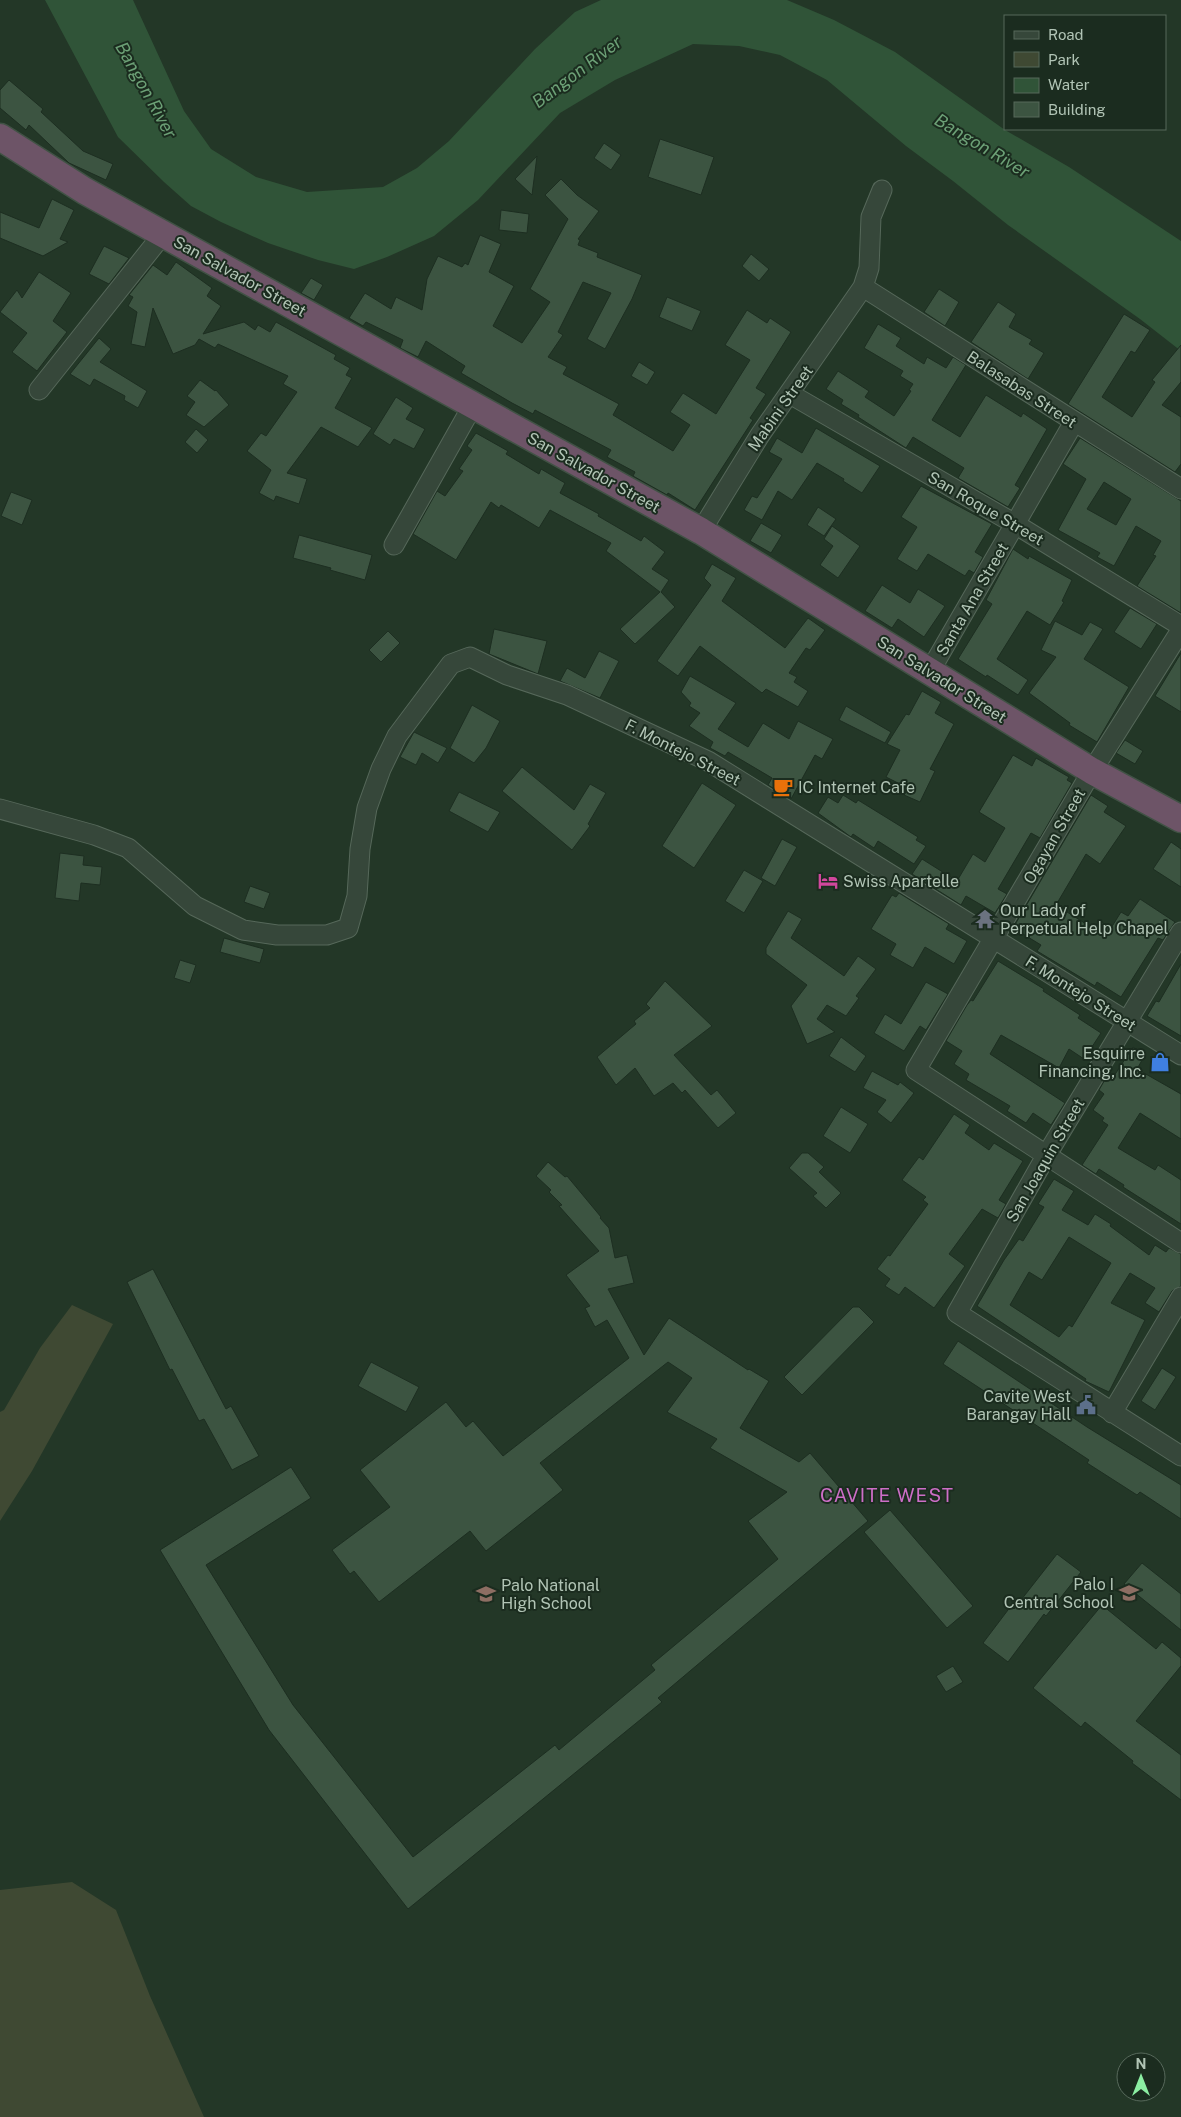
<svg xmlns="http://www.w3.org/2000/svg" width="1181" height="2117" font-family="'Public Sans',sans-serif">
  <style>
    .green { fill: #3f4933 }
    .water { fill: #305438 }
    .building { fill: #3c5441; stroke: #1d2e21; fill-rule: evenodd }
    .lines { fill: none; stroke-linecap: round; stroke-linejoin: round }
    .minor-casing { stroke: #56685a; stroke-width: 21 }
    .highway-casing { stroke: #415245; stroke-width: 29 }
    .minor { stroke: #36473a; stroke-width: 19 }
    .highway { stroke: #6d5467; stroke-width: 26 }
    .labels { text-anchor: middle; stroke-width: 4; stroke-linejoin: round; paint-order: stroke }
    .street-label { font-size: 16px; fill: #b1c4b5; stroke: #1b2c1f }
    .poi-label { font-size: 16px; fill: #b1c4b5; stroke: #1b2c1f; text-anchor: start }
    .water-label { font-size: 18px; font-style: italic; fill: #6ca076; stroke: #1b2c1f }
    .quarter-label { font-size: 19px; letter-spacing: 1px; fill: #cd6ec7; stroke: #1b2c1f }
  </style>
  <rect width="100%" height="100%" fill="#233727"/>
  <path class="green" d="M 72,1305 L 113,1324 L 32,1471 L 0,1521 L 0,1412 L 4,1410 L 40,1348 Z
    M 72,1882 L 116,1910 L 150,1996 L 204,2117 L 0,2117 L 0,1890 Z"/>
  <path class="water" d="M 45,0 L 133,0 L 184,111 L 211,149 L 256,177 L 307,192 L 383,187 L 417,168 L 449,141 L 535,49 L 575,12 L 601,0 L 787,0 L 834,20 L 895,52 L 1005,130 L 1069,167 L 1181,241 L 1181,351 L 1140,319 L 1008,225 L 953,181 L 906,146 L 827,80 L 780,55 L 739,46 L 693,44 L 615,80 L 560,113 L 478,200 L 434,236 L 387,257 L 354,269 L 318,260 L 268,243 L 221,222 L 191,206 L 164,182 L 118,137 Z"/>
  <path class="building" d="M 9,80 L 43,109 L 41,112 L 83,151 L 113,164 L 106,180 L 69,163 L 29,125 L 26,130 L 0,108 L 0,90 Z
    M 660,139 L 714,157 L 701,195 L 648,177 Z
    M 604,143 L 621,155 L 611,170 L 594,158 Z
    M 537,156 L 532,195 L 515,179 Z
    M 561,179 L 577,195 L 599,211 L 578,239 L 580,240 L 578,245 L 598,253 L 597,257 L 642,275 L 632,299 L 605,349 L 587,339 L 611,293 L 583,282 L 558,332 L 563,335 L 548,357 L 567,367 L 563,374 L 619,404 L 613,415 L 673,451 L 690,425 L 670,412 L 683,393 L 716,414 L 750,360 L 725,345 L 747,310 L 767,323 L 770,318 L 791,332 L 756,388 L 766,394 L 750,418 L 753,420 L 695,510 L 668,493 L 667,495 L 633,476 L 635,472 L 607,457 L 611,450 L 535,410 L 533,414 L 512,403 L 461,373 L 465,366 L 426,341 L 418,357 L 400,348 L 403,340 L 366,322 L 363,326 L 349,318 L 365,293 L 391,309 L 396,297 L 422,310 L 427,279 L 438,256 L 462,267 L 465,263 L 468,265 L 480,235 L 501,244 L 489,272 L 514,286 L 493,326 L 522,343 L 550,302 L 530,289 L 568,219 L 545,195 Z
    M 52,199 L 74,210 L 60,239 L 68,242 L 43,256 L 0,238 L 0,212 L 39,228 Z
    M 501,210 L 529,214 L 527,233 L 499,230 Z
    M 104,246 L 129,258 L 109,284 L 89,274 Z
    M 751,254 L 769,269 L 759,281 L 742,266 Z
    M 176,262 L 212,288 L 207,296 L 221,306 L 203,334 L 244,322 L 255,330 L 258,325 L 270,332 L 276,322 L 336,355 L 334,359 L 350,368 L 346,375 L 352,378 L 335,408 L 372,428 L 358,447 L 321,427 L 287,473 L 307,479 L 299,504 L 276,496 L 274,501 L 259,493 L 271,470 L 247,451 L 261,433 L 266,436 L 297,392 L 283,384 L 288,376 L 218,344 L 215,348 L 199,339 L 195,345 L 173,354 L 153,308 L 145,347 L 131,344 L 137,312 L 128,306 L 133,297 L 129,295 L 153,265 L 167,275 Z
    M 39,272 L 71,293 L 53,321 L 67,332 L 37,371 L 12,352 L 27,333 L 0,312 L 17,290 L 22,298 Z
    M 311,278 L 323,285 L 314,300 L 301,293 Z
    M 939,289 L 959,302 L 945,326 L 924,312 Z
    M 667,297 L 701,311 L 692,331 L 659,317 Z
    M 998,302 L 1016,314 L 1009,327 L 1032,340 L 1029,344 L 1044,353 L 1028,379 L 971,342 Z
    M 1124,314 L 1150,330 L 1135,353 L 1131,351 L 1102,397 L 1132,417 L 1155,382 L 1152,380 L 1181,345 L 1181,382 L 1162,405 L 1181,417 L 1181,464 L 1175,472 L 1068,404 Z
    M 878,324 L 901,338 L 896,346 L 924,364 L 927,357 L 946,368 L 953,357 L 966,365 L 932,420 L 960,437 L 986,395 L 1021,417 L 1023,413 L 1047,429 L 1015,485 L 1020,488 L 1008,507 L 958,478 L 964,468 L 913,437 L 906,448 L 858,417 L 859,415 L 841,404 L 843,400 L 826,389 L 838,371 L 869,391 L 865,397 L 894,416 L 911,391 L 909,390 L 913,384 L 900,376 L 903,371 L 864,348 Z
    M 99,338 L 111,349 L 100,362 L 147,391 L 138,408 L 124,400 L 125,396 L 94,379 L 90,386 L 70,374 Z
    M 639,362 L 655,372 L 647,385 L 631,376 Z
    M 200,380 L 215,391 L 216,390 L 229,405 L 204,427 L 186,415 L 195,402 L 187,396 Z
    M 396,397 L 413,408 L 406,419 L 425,429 L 414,449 L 394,439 L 390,445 L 373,434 Z
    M 816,428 L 880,466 L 862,493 L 843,481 L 844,479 L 817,463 L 792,500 L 778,491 L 762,520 L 744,510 L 752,496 L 757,498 L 782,459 L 769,452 L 777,438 L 802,453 Z
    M 196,429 L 208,440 L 197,453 L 185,442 Z
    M 476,433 L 508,451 L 506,454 L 539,474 L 541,469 L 565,483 L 560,493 L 599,514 L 598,516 L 641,541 L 644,536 L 665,552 L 652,569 L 669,580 L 661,592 L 675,607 L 635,644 L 620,629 L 660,592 L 606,551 L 611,543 L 550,510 L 539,528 L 501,505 L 499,508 L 491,502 L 456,560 L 413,534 L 437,491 L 445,496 L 463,471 L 459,469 L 472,450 L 467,446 Z
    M 1080,438 L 1181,501 L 1181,613 L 1137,586 L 1156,556 L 1153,555 L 1161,541 L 1136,526 L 1114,566 L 1097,557 L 1100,553 L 1058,530 L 1086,479 L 1063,464 ZM 1104,482 L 1131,499 L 1116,525 L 1087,509 Z
    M 921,486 L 992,524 L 975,552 L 983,557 L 974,573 L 969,570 L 965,576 L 928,554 L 917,571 L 897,559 L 917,527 L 901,517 Z
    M 11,492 L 32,500 L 22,525 L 1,516 Z
    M 818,507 L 836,519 L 824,536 L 807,525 Z
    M 761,523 L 782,535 L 771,553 L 750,541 Z
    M 832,526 L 860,546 L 838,578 L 820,565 L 833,546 L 824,539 Z
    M 299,535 L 372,555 L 365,580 L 330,570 L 331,568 L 293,558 Z
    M 1013,549 L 1028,559 L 1029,556 L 1072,580 L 1062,601 L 1064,602 L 1050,625 L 1027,611 L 997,659 L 1028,680 L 1018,695 L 987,675 L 986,677 L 958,659 L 992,604 L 986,600 Z
    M 712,564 L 736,578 L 722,601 L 785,648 L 808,618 L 825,630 L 810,650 L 806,648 L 789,673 L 797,677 L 794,682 L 808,691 L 798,707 L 766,689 L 762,693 L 700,646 L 678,676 L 657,661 L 711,585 L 704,578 Z
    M 882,585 L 910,603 L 918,589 L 945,606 L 924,637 L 898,619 L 892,628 L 865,611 Z
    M 1130,608 L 1157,624 L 1141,649 L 1114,632 Z
    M 1055,621 L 1082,635 L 1090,622 L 1103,629 L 1084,659 L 1129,687 L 1097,742 L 1069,725 L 1070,723 L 1029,693 L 1056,657 L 1041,650 Z
    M 494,629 L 547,641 L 538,674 L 489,654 Z
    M 388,631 L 400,643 L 381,662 L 369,650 Z
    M 599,651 L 619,661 L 600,698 L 560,681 L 567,668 L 585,678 Z
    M 1181,653 L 1181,712 L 1155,696 Z
    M 690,676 L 736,703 L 718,729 L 748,747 L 763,723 L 789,739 L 798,721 L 833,739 L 822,759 L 815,755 L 791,799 L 768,785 L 772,778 L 728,752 L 725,756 L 710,748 L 713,742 L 689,726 L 700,713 L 689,706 L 691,703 L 681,692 Z
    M 922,691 L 941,702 L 935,713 L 954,724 L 930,769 L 935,771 L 920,802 L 904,795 L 908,788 L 886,777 L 900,750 L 887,744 L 906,714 L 909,715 Z
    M 472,705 L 500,721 L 486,748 L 474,763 L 450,748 Z
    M 846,706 L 891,732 L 885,743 L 839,720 Z
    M 414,732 L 447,748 L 438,763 L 422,753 L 416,765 L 400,757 Z
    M 1125,740 L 1143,751 L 1135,764 L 1116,753 Z
    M 1013,755 L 1032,766 L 1036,758 L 1069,777 L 1067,780 L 1072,783 L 1040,838 L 1031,833 L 998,889 L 1007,894 L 995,913 L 966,896 L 961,905 L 912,874 L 922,859 L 957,881 L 973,854 L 985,862 L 1005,828 L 979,812 Z
    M 522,767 L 574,810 L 590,784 L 606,793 L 588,824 L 590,826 L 572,850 L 502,791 Z
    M 702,783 L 736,805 L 694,868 L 662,846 Z
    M 459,792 L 500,812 L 488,832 L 449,811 Z
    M 843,795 L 856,803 L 858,800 L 918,837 L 916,840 L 926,846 L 914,864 L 878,841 L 874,848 L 853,834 L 851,837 L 818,813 L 828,797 L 838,803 Z
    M 1091,795 L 1108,806 L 1104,812 L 1126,826 L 1100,864 L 1086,854 L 1056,905 L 1094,929 L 1099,920 L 1111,928 L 1121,912 L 1128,916 L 1140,899 L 1175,922 L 1163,940 L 1158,938 L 1121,997 L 1097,982 L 1095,986 L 1037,951 L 1041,945 L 1013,928 Z
    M 782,839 L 797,847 L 775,886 L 761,878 Z
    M 1171,842 L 1181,849 L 1181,887 L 1153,869 Z
    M 60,853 L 84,856 L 83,865 L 102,867 L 100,885 L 81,883 L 79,901 L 55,898 Z
    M 744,870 L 763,881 L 744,913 L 725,901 Z
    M 250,886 L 270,893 L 264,909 L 244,902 Z
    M 899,893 L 949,924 L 946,929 L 967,941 L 954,964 L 925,947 L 913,968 L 890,955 L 896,944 L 871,929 L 892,895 L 896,897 Z
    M 788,911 L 802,919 L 791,938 L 844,976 L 858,956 L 876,969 L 856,996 L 859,998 L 846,1016 L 827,1005 L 817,1019 L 835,1032 L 807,1044 L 791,1006 L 807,985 L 766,954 L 766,948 Z
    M 224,938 L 264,949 L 260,963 L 220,952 Z
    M 180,960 L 196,965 L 190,983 L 174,978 Z
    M 998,961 L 1044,989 L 1043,991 L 1080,1015 L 1078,1018 L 1101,1033 L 1084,1059 L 1069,1049 L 1059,1068 L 1001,1035 L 990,1054 L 1065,1103 L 1051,1125 L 1033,1113 L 1026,1123 L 1007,1111 L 1010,1106 L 966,1080 L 969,1074 L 954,1064 L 962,1051 L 946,1041 L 967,1005 L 971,1000 L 973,1001 Z
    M 1181,964 L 1181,1036 L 1147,1016 L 1156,1001 L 1159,1002 Z
    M 665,981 L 712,1026 L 674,1055 L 711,1095 L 717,1090 L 736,1113 L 718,1128 L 685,1090 L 682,1093 L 673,1083 L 654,1096 L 635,1068 L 616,1085 L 597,1057 L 636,1024 L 634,1021 L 650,1008 L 646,1004 Z
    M 926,982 L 948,994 L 926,1030 L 920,1026 L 904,1051 L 874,1033 L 885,1014 L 901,1024 Z
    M 841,1037 L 866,1056 L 855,1072 L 829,1056 Z
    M 1133,1047 L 1145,1055 L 1137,1069 L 1181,1094 L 1181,1139 L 1140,1113 L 1118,1148 L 1155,1170 L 1158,1165 L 1181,1180 L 1181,1224 L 1123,1187 L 1124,1185 L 1099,1169 L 1096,1174 L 1082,1165 L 1108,1125 L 1102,1121 L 1104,1118 L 1093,1110 L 1104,1094 L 1099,1090 L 1107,1076 L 1112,1079 Z
    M 872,1071 L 898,1085 L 900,1082 L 914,1093 L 891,1123 L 877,1112 L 886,1100 L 863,1088 Z
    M 841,1107 L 868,1124 L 850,1153 L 823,1136 Z
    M 954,1114 L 970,1125 L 965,1133 L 989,1150 L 994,1143 L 1023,1161 L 999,1200 L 1006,1204 L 998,1218 L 982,1209 L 949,1254 L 965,1266 L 934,1308 L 905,1287 L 899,1295 L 885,1286 L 890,1279 L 877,1269 L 888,1255 L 890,1256 L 928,1204 L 923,1200 L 926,1197 L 902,1180 L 919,1157 L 923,1160 Z
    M 802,1153 L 808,1153 L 824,1167 L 819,1172 L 841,1193 L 826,1208 L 813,1196 L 817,1193 L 789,1168 Z
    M 548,1162 L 565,1177 L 567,1176 L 601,1217 L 600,1218 L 609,1228 L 615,1258 L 627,1255 L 634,1283 L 608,1289 L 644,1355 L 669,1318 L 748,1370 L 749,1369 L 769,1381 L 740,1428 L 799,1462 L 810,1453 L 868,1521 L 658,1698 L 662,1702 L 408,1909 L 269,1730 L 160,1550 L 291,1467 L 311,1498 L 206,1565 L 293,1705 L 413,1857 L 555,1745 L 559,1750 L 655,1670 L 651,1665 L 778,1559 L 748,1521 L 787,1492 L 710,1448 L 717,1439 L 667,1412 L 692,1378 L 668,1362 L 540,1463 L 563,1490 L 486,1551 L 470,1531 L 379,1602 L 354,1571 L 350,1574 L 332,1550 L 390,1507 L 360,1470 L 446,1402 L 466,1427 L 473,1421 L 503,1456 L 629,1358 L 607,1320 L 595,1327 L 585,1308 L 590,1306 L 566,1275 L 599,1251 L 559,1206 L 562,1205 L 549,1192 L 551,1190 L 536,1176 Z
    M 1054,1179 L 1074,1191 L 1062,1210 L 1088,1225 L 1095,1214 L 1111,1224 L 1110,1226 L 1149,1255 L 1155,1245 L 1166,1252 L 1169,1248 L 1181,1254 L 1181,1286 L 1172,1291 L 1159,1312 L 1145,1303 L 1155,1288 L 1130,1273 L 1111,1303 L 1145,1320 L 1109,1392 L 1085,1381 L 1086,1379 L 977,1306 L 1004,1260 L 1019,1239 L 1023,1241 L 1044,1207 L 1038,1204 ZM 1069,1237 L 1111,1263 L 1072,1327 L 1069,1325 L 1059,1337 L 1010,1305 L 1029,1272 L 1042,1280 Z
    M 153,1269 L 226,1409 L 231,1406 L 259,1456 L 232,1470 L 204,1419 L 199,1421 L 172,1369 L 170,1370 L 127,1282 Z
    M 853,1307 L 859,1307 L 874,1322 L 802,1395 L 784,1377 Z
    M 958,1341 L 1087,1427 L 1181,1485 L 1181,1519 L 1140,1492 L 1137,1495 L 1087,1463 L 1089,1460 L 943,1364 Z
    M 371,1362 L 419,1387 L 406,1412 L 358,1386 Z
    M 1162,1368 L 1176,1377 L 1155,1410 L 1141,1401 Z
    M 890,1510 L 973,1606 L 947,1628 L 864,1532 Z
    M 1057,1554 L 1081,1572 L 1046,1616 L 1044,1614 L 1008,1662 L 983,1643 L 1011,1606 L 1014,1609 Z
    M 1142,1563 L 1181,1594 L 1181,1630 L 1124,1584 Z
    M 1102,1605 L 1156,1649 L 1162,1642 L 1181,1658 L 1181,1666 L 1136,1721 L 1181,1755 L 1181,1800 L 1132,1763 L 1133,1761 L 1085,1722 L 1081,1727 L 1033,1688 Z
    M 953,1666 L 963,1682 L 946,1692 L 936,1676 Z"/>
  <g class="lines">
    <defs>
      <path id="minor" d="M 863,287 L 1181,489
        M 39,390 L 163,234
        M 790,394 L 1015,524 L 1181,626
        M 701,531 L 760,435 L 863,287 L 869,268 L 871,217 L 882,190
        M 394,545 L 473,405
        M 1181,630 L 1092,771 L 916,1070 L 1181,1243
        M 930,671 L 1074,422
        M 0,809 L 94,835 L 128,848 L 195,906 L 243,930 L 277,935 L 327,935 L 348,928 L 357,896 L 360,849 L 367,808 L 381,769 L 397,736 L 451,664 L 470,657 L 507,675 L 567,695 L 708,761 L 1181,1055
        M 1181,932 L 1046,1156 L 957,1313 L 1181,1456
        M 1112,1413 L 1181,1297"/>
      <path id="highway" d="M 0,137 L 85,191 L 701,531 L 1092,771 L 1181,819"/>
    </defs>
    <use href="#minor" class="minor-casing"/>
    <use href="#highway" class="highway-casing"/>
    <use href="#minor" class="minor"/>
    <use href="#highway" class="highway"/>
  </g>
  <defs>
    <symbol id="cafe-bare" viewBox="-9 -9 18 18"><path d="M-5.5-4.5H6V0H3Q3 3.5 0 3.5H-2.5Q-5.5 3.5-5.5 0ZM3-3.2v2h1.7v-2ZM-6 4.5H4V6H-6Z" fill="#e8710a" stroke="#1b2c1f" stroke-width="2.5" paint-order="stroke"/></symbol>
    <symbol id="hotel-bare" viewBox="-9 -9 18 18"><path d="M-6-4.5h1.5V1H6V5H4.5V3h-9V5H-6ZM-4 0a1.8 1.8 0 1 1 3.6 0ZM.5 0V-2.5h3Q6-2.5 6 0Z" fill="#d1479c" stroke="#1b2c1f" stroke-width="2.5" paint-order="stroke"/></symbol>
    <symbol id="temple-bare" viewBox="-9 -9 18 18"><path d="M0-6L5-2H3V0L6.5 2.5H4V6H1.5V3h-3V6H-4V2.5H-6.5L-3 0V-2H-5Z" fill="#6b7280" stroke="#1b2c1f" stroke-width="2.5" paint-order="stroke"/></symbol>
    <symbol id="shop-bare" viewBox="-9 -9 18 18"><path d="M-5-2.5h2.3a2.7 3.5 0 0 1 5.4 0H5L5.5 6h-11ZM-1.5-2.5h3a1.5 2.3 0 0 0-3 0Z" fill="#3f7fe0" stroke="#1b2c1f" stroke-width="2.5" paint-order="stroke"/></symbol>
    <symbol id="civic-bare" viewBox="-9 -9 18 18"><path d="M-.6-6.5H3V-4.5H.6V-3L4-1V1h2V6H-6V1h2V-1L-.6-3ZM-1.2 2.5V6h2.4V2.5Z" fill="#5c6f8a" stroke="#1b2c1f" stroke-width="2.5" paint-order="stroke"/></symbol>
    <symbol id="school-bare" viewBox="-9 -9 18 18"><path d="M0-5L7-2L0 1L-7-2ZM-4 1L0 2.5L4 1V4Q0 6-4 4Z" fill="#8d6e63" stroke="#1b2c1f" stroke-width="2.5" paint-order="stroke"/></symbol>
  </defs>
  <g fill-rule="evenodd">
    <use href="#cafe-bare" x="769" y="773" width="28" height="28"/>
    <use href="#hotel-bare" x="814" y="867" width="28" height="28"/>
    <use href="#temple-bare" x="971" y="905" width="28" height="28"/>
    <use href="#shop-bare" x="1146" y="1048" width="28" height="28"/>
    <use href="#civic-bare" x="1072" y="1391" width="28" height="28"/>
    <use href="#school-bare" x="1115" y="1579" width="28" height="28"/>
    <use href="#school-bare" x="472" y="1580" width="28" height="28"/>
  </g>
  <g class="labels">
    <g class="street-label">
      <text transform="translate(240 276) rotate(29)" y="6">San Salvador Street</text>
      <text transform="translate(1022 389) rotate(33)" y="6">Balasabas Street</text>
      <text transform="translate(780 408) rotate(-55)" y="6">Mabini Street</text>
      <text transform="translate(594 472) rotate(29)" y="6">San Salvador Street</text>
      <text transform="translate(986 508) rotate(30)" y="6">San Roque Street</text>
      <text transform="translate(972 599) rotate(-60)" y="6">Santa Ana Street</text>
      <text transform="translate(942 679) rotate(32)" y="6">San Salvador Street</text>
      <text transform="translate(683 752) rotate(27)" y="6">F. Montejo Street</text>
      <text transform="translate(1054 836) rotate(-60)" y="6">Ogayan Street</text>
      <text transform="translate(1081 993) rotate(32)" y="6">F. Montejo Street</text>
      <text transform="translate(1045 1160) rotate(-60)" y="6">San Joaquin Street</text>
    </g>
    <g class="poi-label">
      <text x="798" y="793">IC Internet Cafe</text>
      <text x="843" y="887">Swiss Apartelle</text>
      <text x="1000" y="916">Our Lady of<tspan x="1000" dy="18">Perpetual Help Chapel</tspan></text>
      <text x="1145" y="1059" text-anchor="end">Esquirre<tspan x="1145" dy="18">Financing, Inc.</tspan></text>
      <text x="1071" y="1402" text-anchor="end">Cavite West<tspan x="1071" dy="18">Barangay Hall</tspan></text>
      <text x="1114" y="1590" text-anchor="end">Palo I<tspan x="1114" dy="18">Central School</tspan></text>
      <text x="501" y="1591">Palo National<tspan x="501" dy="18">High School</tspan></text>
    </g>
    <g class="water-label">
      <text transform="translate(577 72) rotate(-37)" y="6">Bangon River</text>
      <text transform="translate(146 90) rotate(61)" y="6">Bangon River</text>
      <text transform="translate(982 146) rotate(31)" y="6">Bangon River</text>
    </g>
    <g class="quarter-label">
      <text x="887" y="1502">CAVITE WEST</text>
    </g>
  </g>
  <rect x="1004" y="15" width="162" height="115" fill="#1b2c1f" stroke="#57695b"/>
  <rect x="1014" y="31" width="25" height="8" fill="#36473a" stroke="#57695b"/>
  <text x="1048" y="40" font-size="15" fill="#b1c4b5">Road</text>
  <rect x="1014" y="52" width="25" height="15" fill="#3f4933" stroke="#57695b"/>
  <text x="1048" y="65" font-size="15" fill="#b1c4b5">Park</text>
  <rect x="1014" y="78" width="25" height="15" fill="#305438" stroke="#57695b"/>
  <text x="1048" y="90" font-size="15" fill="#b1c4b5">Water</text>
  <rect x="1014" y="102" width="25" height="15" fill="#3c5441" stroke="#57695b"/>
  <text x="1048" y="115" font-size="15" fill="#b1c4b5">Building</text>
  <g transform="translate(1141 2077)"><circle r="24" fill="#1b2c1f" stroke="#57695b"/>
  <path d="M0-4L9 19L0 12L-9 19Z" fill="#8beea2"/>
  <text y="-8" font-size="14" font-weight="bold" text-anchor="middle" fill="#b1c4b5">N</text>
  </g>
</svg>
